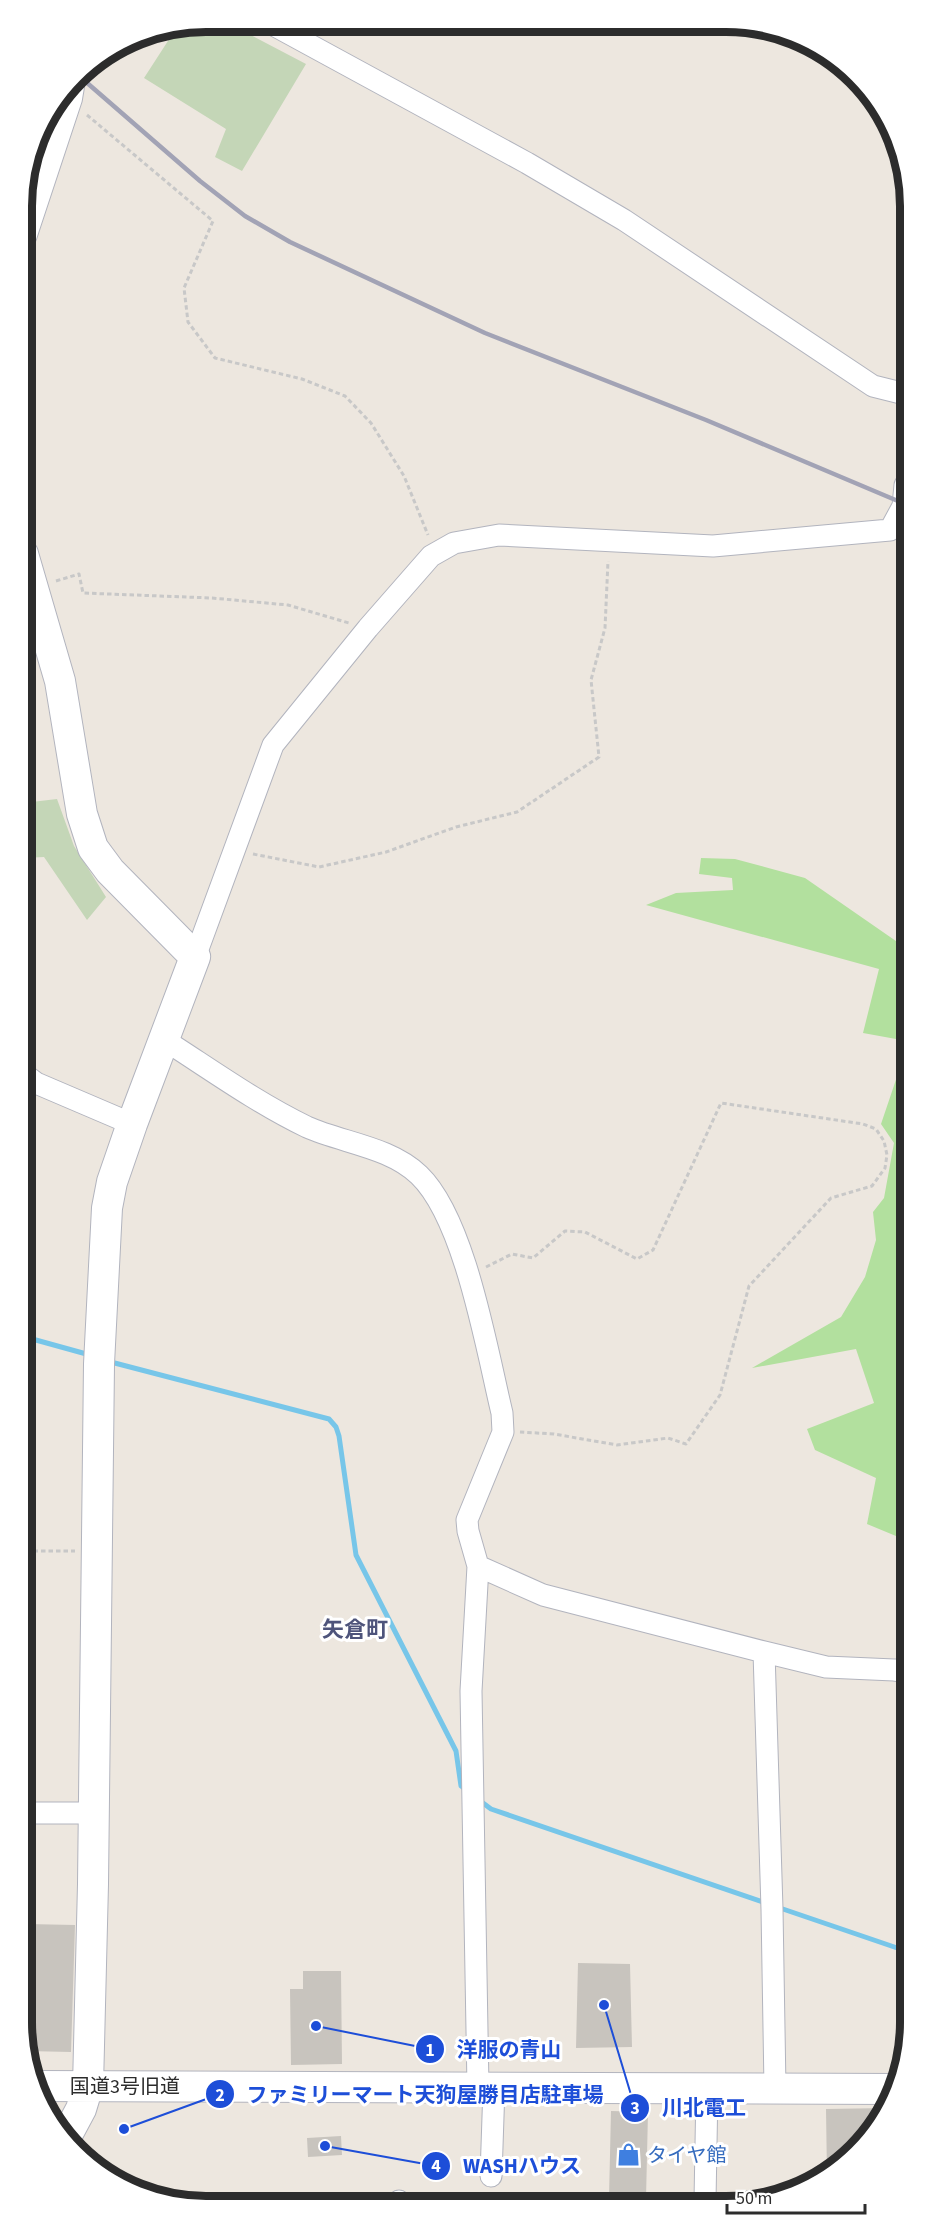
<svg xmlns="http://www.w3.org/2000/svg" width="931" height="2228" font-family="'Source Sans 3','Noto Sans JP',sans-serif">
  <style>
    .green { fill: #b2e09e }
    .cemetery { fill: #c4d6b7 }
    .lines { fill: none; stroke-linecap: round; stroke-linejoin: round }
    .stream { stroke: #77c6e9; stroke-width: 5 }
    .building { fill: #c8c4be }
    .street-casing { stroke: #b2b4be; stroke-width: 23 }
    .secondary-casing { stroke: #b2b4be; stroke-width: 32 }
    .path { stroke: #c8c8c8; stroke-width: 3; stroke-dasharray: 4.5 3; stroke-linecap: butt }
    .street { stroke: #fff; stroke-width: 21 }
    .secondary { stroke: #fff; stroke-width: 30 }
    .rail { stroke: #a2a3b5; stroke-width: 4.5 }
    .labels { text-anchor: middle; stroke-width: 6; stroke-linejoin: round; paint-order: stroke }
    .street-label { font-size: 20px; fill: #2c2c2c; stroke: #fff }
    .shop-label { font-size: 20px; fill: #366cbe; stroke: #fff; text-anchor: start }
    .quarter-label { font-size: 22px; font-weight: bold; fill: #4e547b; stroke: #fff }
    .rim { fill: none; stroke: #2c2c2c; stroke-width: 8 }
    .leader { fill: none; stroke: #1d4ed8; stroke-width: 2 }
    .callout-dot { fill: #1d4ed8; stroke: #fff; stroke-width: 2 }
    .mark-label { font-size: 18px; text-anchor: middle; font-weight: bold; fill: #fff }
    .callout-label { font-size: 21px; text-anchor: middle; font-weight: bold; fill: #1d4ed8; stroke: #fff; stroke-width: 6; stroke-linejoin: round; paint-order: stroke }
  </style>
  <rect width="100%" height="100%" fill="#ede7df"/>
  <path class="green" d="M 701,858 L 735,859 L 805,878 L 906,948 L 907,1041 L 863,1033 L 879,969 L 646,905 L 676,893 L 733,890 L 732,878 L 699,874 Z
    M 907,1047 L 908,1541 L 867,1524 L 876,1478 L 815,1450 L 807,1429 L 874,1403 L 856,1349 L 752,1368 L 841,1317 L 865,1277 L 876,1240 L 873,1212 L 884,1198 L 894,1143 L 881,1124 Z"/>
  <path class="cemetery" d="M 205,21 L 224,21 L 306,64 L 242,171 L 215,157 L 226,129 L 144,78 L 177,27 Z
    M 57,799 L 74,846 L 106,897 L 87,920 L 44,857 L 23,858 L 23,803 Z"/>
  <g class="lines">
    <path class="stream" d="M 25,1337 L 90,1355
      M 107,1361 L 329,1419 L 336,1427 L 339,1436 L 356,1555 L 456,1751 L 461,1786 L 467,1790
      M 479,1800 L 491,1809 L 766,1903
      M 777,1907 L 909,1952"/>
  </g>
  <path class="building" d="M 27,1924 L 75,1925 L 71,2052 L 27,2051 Z
    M 578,1963 L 630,1964 L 632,2047 L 576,2048 Z
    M 303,1971 L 341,1971 L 342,2064 L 291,2065 L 290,1989 L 303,1989 Z
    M 887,2108 L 872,2135 L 827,2177 L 826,2109 Z
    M 611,2111 L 648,2112 L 646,2199 L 609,2198 Z
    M 341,2136 L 342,2155 L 308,2157 L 307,2138 Z"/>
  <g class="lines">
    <defs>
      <path id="street" d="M 266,21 L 527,163 L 624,220 L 873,386 L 905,394
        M 195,957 L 273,745 L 368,628 L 431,556 L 454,543 L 499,535 L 713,546 L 890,530 L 903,506 L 905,485
        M 163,1039 C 210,1069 257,1103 307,1127 C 343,1143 390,1147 419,1175 C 465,1219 487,1351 502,1413 L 503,1432 L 467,1520 L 468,1531 L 478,1566 L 471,1691 L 478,2087
        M 24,1074 L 36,1083 L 132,1124
        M 478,1566 L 543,1595 L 764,1652 L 826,1667 L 894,1670 L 909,1672
        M 764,1652 L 772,1909 L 775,2088
        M 26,1813 L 93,1813
        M 491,2176 L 494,2087
        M 399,2201 L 399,2202
        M 705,2201 L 707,2088"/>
      <path id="secondary" d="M 22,234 L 67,98 L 69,86
        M 23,554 L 60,681 L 82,814 L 93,848 L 110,871 L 195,957 L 132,1124 L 112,1182 L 107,1208 L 99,1364 L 93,1884 L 88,2086 L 81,2109 L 66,2137
        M 36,2086 L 897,2089"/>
    </defs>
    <use href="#street" class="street-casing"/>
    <use href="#secondary" class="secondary-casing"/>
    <path class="path" d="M 87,115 L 213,221 L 184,288 L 188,322 L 215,358 L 302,379 L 345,396 L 371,423 L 404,476 L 428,535
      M 56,581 L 79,574 L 83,593 L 212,598 L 288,605 L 349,623
      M 23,675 L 34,671
      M 253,854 L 319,867 L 386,852 L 456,827 L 517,812 L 599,757 L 591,680 L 605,628 L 608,561
      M 486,1267 L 512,1254 L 533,1258 L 565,1231 L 585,1232 L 637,1259 L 653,1250 L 721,1103 L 863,1124 L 876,1129 L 884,1141 L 887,1155 L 885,1168 L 872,1186 L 831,1198 L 749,1286 L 720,1395 L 686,1444 L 668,1438 L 617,1445 L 554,1434 L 520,1432
      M 26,1551 L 75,1551"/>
    <use href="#street" class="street"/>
    <use href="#secondary" class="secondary"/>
    <path class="rail" d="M 78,75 L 200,181 L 245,216 L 290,242 L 485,333 L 706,420 L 905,504"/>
  </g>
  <defs>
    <symbol id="shop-bare" viewBox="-9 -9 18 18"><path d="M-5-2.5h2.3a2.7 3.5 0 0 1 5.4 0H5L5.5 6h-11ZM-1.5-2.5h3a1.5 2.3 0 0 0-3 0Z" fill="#3f7fe0" stroke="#fff" stroke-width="2.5" paint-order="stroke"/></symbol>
  </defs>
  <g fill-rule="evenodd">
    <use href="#shop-bare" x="612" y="2138" width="33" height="33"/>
  </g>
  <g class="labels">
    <g class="street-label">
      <text x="125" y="2093">国道3号旧道</text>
    </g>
    <g class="shop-label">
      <text x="647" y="2162">タイヤ館</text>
    </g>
    <g class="quarter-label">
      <text x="355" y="1637">矢倉町</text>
    </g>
  </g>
  <path d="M0 0H931V2228H0ZM206 32H726A174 174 0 0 1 900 206V2022A174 174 0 0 1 726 2196H206A174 174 0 0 1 32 2022V206A174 174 0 0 1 206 32Z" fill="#fff" fill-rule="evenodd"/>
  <path class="rim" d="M206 32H726A174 174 0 0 1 900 206V2022A174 174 0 0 1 726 2196H206A174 174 0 0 1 32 2022V206A174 174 0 0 1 206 32Z"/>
  <path class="leader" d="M316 2026L430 2049M124 2129L220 2094M604 2005L635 2108M325 2146L436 2166"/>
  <g class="callout-dot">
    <circle cx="316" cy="2026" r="6"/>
    <circle cx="124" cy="2129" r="6"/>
    <circle cx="604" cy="2005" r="6"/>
    <circle cx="325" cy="2146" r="6"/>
    <circle cx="430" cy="2049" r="15"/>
    <circle cx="220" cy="2094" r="15"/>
    <circle cx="635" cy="2108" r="15"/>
    <circle cx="436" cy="2166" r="15"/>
  </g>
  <g class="mark-label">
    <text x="430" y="2056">1</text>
    <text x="220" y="2101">2</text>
    <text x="635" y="2114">3</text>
    <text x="436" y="2172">4</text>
  </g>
  <g class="callout-label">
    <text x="509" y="2057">洋服の青山</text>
    <text x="425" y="2102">ファミリーマート天狗屋勝目店駐車場</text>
    <text x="704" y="2115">川北電工</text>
    <text x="522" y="2173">WASHハウス</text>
  </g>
  <path d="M727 2204v9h138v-9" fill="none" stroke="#2c2c2c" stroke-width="3"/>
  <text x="736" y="2204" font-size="18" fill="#2c2c2c" stroke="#ffffff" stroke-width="4.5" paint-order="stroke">50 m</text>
</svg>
